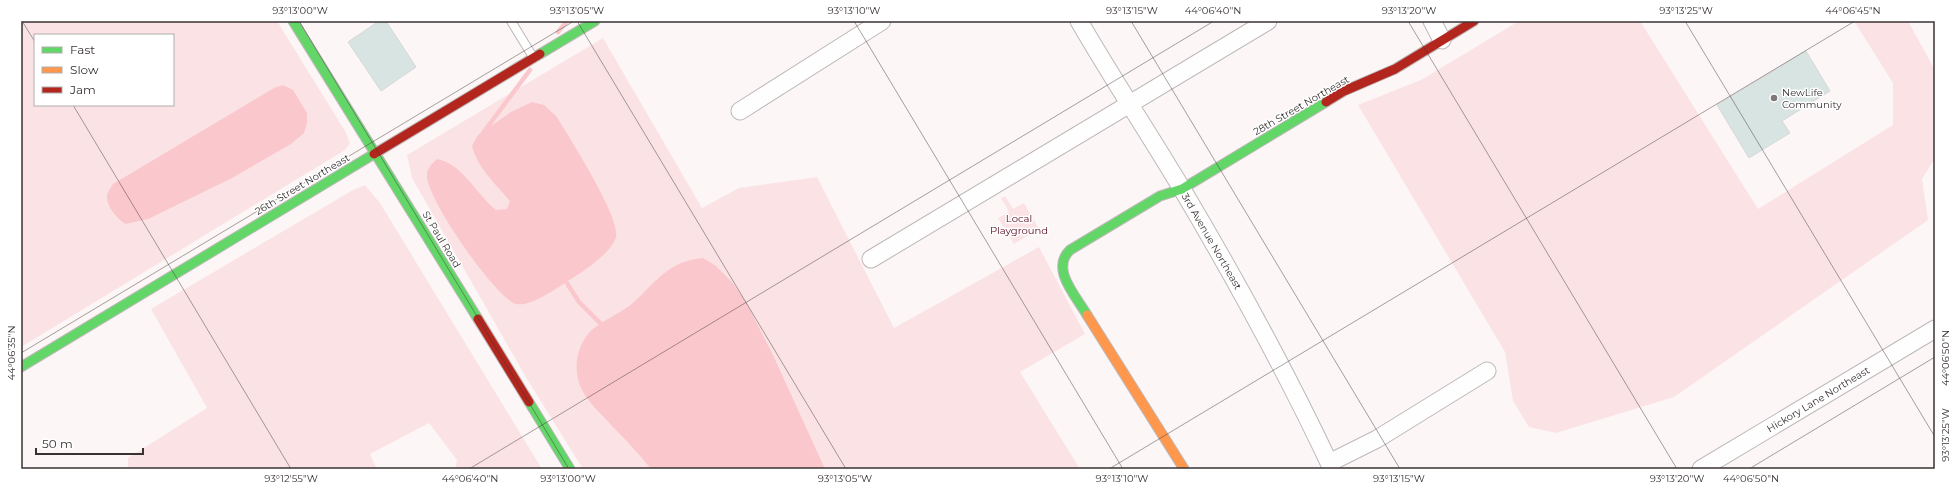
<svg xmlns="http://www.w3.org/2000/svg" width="1956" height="490" font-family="Montserrat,sans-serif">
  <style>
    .green { fill: #fbe3e5; fill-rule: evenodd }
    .water { fill: #fac7cc }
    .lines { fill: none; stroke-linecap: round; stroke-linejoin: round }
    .stream { stroke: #fac7cc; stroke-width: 4.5 }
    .building { fill: #d7e4e2; stroke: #d8d8d8 }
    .lane-casing { stroke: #beb8b9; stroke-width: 10 }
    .street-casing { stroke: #beb8b9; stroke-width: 19 }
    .fast-casing { stroke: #beb8b9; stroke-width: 11 }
    .slow-casing { stroke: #beb8b9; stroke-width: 11 }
    .jam-casing { stroke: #beb8b9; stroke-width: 11 }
    .lane { stroke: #fffefe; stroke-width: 8 }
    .street { stroke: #fffefe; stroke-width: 17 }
    .fast { stroke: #63d668; stroke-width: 9 }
    .slow { stroke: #ff974d; stroke-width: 9 }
    .jam { stroke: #b3261e; stroke-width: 9 }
    .ticks { fill: none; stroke: #393233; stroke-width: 1; stroke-opacity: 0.45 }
    .poi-dot { fill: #7d7778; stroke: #fff; stroke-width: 1.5 }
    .labels { text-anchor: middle; stroke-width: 3; stroke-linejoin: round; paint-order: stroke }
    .poi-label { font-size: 10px; fill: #393233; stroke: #fff; text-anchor: start }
    .street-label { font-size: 10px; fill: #393233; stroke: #fff }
    .park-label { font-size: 10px; fill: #57061d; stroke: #fff }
    .neatline { fill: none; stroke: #393233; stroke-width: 1.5 }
    .ticks-label { font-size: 10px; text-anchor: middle; fill: #393233 }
  </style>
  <rect width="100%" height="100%" fill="#fcf6f7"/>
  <path class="green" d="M 21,21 L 277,21 L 345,131 L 350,143 L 345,150 L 21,347 ZM 35,35 L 173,35 L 173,105 L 35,105 Z
    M 1519,21 L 1640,21 L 1758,209 L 1893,125 L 1893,83 L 1854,21 L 1908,21 L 1935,70 L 1935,158 L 1922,179 L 1928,220 L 1674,397 L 1556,433 L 1529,427 L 1513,401 L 1505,352 L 1358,105 L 1421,80 Z
    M 603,38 L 702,208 L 739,188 L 817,177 L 894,328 L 1039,247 L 1085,334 L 1020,372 L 1080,469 L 583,469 L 527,379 L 412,178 L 407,155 Z
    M 365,185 L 380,203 L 542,469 L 455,469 L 457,460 L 429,423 L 370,454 L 377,469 L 128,469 L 128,458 L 207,408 L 151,309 L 353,190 Z
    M 1005,196 L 1013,209 L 1024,203 L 1039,229 L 1014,244 L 998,218 L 1009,212 L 1001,198 Z"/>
  <path class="water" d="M 283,85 L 293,90 L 307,113 L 307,123 L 304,133 L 291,144 L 232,178 L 148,219 L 126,224 C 117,219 106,206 107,195 C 108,191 111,187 113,184 L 274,88 Z
    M 532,102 L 544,105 L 556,116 C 568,135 621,218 616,237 C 611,254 582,272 568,281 C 555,289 531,307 516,304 C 495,298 424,195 427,174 C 428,167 432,164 437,159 C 463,164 476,194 496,210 L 507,209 L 510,201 C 495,183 478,169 472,146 L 478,135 L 511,112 Z
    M 703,258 L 716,266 L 732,282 L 746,302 L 773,355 L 825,469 L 651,469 C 639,454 626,440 612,426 C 602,414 588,403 581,388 C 573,370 576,349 588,334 C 597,323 621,313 633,303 C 656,282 668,261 703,258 Z"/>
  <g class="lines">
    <path class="stream" d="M 558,32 L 567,21
      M 483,133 L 530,70
      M 563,277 L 579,302 L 605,328"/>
  </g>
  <path class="building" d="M 379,21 L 386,21 L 416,67 L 381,91 L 348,42 Z
    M 1806,51 L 1830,91 L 1782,121 L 1790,133 L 1749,158 L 1717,105 Z"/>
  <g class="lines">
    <defs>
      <path id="lane" d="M 511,21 L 533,57"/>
      <path id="street" d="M 1079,21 C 1112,78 1148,132 1182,189 C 1236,280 1287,373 1332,469
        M 1432,21 L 1442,40
        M 740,111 L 882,21
        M 871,259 L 1268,21
        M 1329,463 L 1377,439 L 1487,371
        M 1701,469 L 1935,329"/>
      <path id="fast" d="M 293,21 L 478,319
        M 540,54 L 595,21
        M 1087,315 C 1076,296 1050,269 1070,250 L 1160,196 L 1182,189 L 1326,102
        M 21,367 L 374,154
        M 529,402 L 570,469"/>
      <path id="slow" d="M 1087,315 L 1184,469"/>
      <path id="jam" d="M 1326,102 L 1344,91 L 1395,69 L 1474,21
        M 374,154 L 540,54
        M 478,319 L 529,402"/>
    </defs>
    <use href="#lane" class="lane-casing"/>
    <use href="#street" class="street-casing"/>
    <use href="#fast" class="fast-casing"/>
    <use href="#slow" class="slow-casing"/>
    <use href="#jam" class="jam-casing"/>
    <use href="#lane" class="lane"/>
    <use href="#street" class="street"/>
    <use href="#fast" class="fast"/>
    <use href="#slow" class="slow"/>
    <use href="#jam" class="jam"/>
  </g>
  <path class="ticks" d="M 22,21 L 35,42M 299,21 L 569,469M 577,21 L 846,469M 854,21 L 1123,469M 1131,21 L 1400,469M 1408,21 L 1677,469M 1685,21 L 1935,437M 73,105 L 291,469M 21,353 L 574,21M 469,469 L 1214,21M 1109,469 L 1855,21M 1749,469 L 1935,357"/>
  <circle class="poi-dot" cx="1774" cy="98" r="4"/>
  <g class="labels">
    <g class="poi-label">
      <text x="1782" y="96">NewLife<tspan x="1782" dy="12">Community</tspan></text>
    </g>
    <g class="street-label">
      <text transform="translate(1301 105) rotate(-30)" y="4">28th Street Northeast</text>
      <text transform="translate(302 184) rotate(-31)" y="4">26th Street Northeast</text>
      <text transform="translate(442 239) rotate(59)" y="4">St Paul Road</text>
      <text transform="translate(1212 241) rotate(60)" y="4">3rd Avenue Northeast</text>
      <text transform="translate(1818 399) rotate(-31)" y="4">Hickory Lane Northeast</text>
    </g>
    <g class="park-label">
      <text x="1019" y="222">Local<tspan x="1019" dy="12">Playground</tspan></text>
    </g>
  </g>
  <rect width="1956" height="490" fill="none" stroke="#ffffff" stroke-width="44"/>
  <rect x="34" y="34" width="140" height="72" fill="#ffffff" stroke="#b0adad"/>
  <rect x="42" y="47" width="20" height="6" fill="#63d668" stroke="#b0adad"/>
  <text x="70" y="54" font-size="12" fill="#393233">Fast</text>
  <rect x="42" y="67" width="20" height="6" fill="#ff974d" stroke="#b0adad"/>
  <text x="70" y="74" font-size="12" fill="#393233">Slow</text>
  <rect x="42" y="87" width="20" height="6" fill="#b3261e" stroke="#b0adad"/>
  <text x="70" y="94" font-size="12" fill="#393233">Jam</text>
  <path d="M36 448v6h107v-6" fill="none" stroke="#393233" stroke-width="2"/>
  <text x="42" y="448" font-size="12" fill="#393233" stroke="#ffffff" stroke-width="3" paint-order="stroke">50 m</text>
  <rect x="22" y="22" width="1912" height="446" class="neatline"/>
  <g class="ticks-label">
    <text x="300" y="14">93°13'00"W</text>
    <text x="577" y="14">93°13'05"W</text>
    <text x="854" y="14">93°13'10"W</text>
    <text x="1132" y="14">93°13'15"W</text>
    <text x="1213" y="14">44°06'40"N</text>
    <text x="1409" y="14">93°13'20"W</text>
    <text x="1686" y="14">93°13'25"W</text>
    <text x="1853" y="14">44°06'45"N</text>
    <text transform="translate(11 353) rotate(-90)" y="4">44°06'35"N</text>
    <text transform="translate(1945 358) rotate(-90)" y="4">44°06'50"N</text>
    <text transform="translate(1945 435) rotate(-90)" y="4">93°13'25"W</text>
    <text x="291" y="482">93°12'55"W</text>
    <text x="470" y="482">44°06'40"N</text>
    <text x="568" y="482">93°13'00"W</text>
    <text x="845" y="482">93°13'05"W</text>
    <text x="1122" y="482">93°13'10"W</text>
    <text x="1399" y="482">93°13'15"W</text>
    <text x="1677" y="482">93°13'20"W</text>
    <text x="1751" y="482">44°06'50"N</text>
  </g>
</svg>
